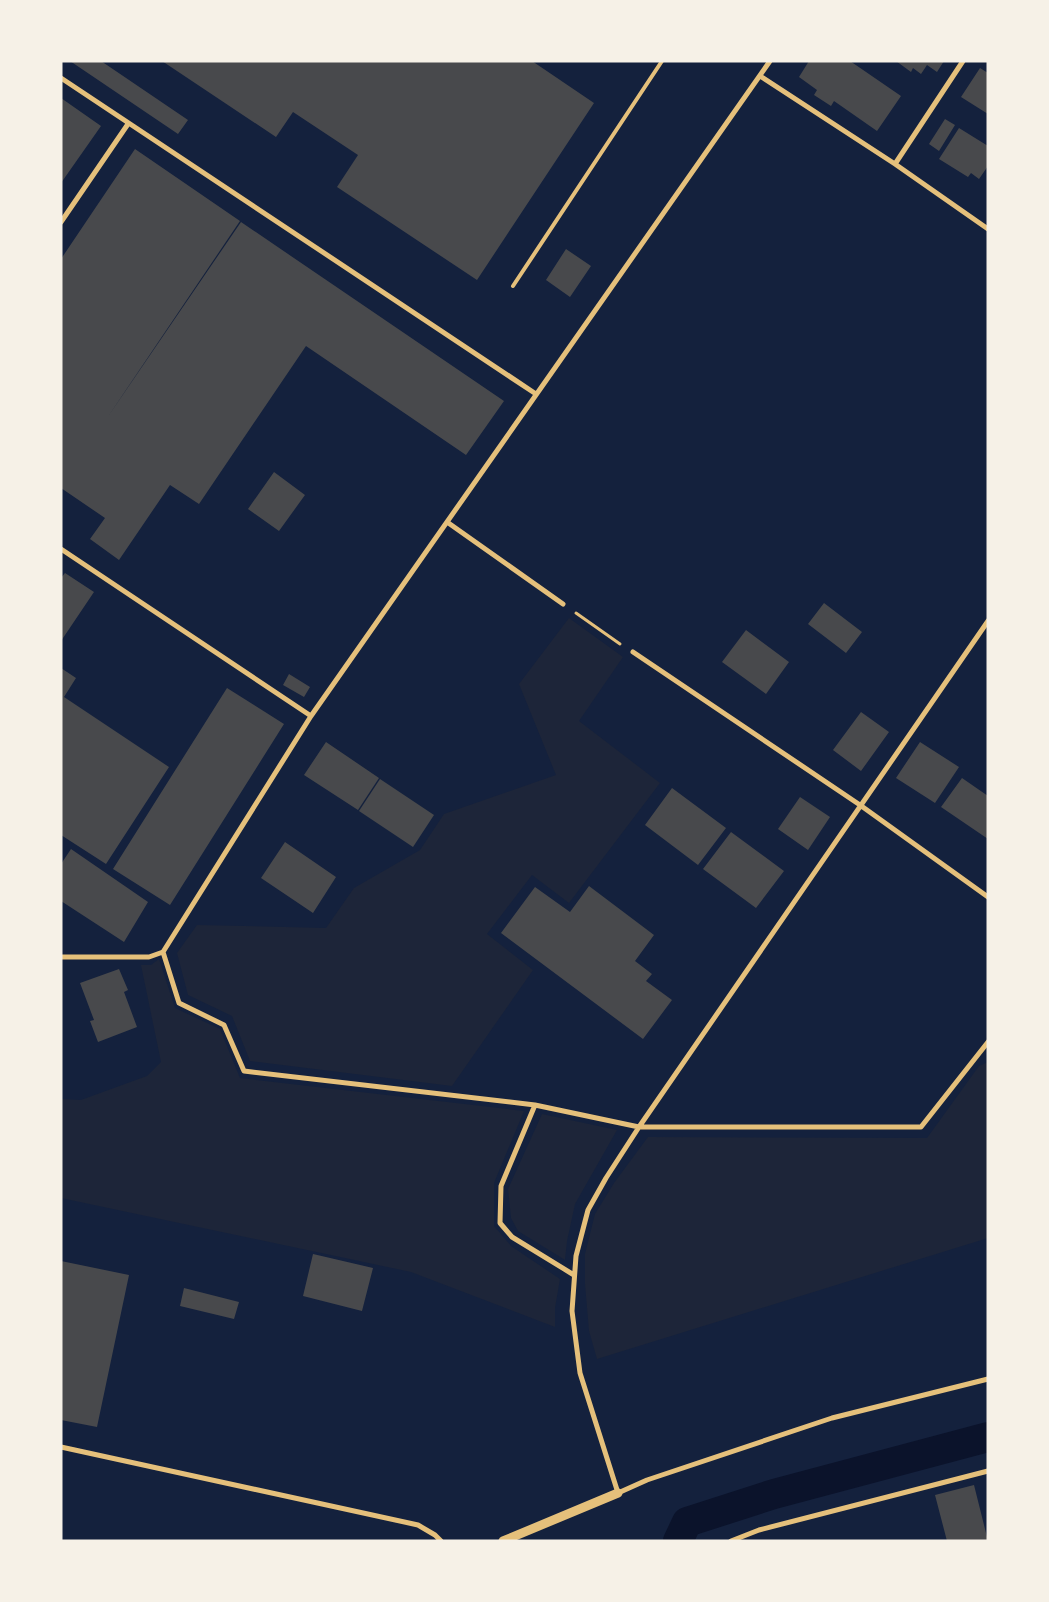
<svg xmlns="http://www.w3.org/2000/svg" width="1049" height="1602" font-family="'Fira Sans Condensed',sans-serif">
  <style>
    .green { fill: #1d2539 }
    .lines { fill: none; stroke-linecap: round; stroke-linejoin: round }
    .canal { stroke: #0b132b; stroke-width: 30 }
    .building { fill: #48494c }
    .path { stroke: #e5c07b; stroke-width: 3 }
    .service { stroke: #e5c07b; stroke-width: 4 }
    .minor { stroke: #e5c07b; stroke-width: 5 }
    .tertiary { stroke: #e5c07b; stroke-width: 9 }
  </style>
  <rect width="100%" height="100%" fill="#14213d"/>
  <path class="green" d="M 569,618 L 623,657 L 579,721 L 660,783 L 569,903 L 532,875 L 487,934 L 533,970 L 452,1086 L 250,1061 L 232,1016 L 188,995 L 177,953 L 197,925 L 326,928 L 354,888 L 420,850 L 444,814 L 556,775 L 519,684 Z
    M 159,959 L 175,1008 L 220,1029 L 240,1078 L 524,1111 L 494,1183 L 494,1226 L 511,1246 L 560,1279 L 555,1308 L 555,1327 L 411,1272 L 61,1198 L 61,1099 L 81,1100 L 147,1076 L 161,1062 L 141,965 L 151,965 Z
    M 988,1062 L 988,1238 L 597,1359 L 589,1331 L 585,1284 L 585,1254 L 595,1214 L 614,1183 L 648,1137 L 927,1138 L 979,1066 Z
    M 542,1114 L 617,1130 L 575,1204 L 567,1241 L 565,1260 L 518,1231 L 511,1218 L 508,1189 Z"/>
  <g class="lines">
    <path class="canal" d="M 678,1541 L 687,1522 L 774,1494 L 988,1437"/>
  </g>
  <path class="building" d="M 70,61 L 101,61 L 188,120 L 178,134 Z
    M 162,61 L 532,61 L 594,103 L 477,280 L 337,187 L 358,155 L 293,112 L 276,137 Z
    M 809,61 L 850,61 L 901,96 L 877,131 L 834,101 L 831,106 L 814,95 L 817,90 L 799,77 Z
    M 896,61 L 944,61 L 937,72 L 927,65 L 921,74 L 913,68 L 911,72 Z
    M 980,68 L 988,73 L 988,114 L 961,97 Z
    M 61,98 L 101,126 L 61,183 Z
    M 945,119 L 955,125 L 939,151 L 929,144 Z
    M 959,128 L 988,146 L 988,166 L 979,179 L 971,173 L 968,177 L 939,159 Z
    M 135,149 L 240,221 L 107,418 L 241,222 L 504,401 L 466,455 L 306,346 L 199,504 L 170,485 L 119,560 L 90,539 L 105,518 L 61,488 L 61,259 Z
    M 566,249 L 591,266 L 570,297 L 546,280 Z
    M 274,472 L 305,495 L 279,531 L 248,509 Z
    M 65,573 L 94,592 L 61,641 L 61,578 Z
    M 824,603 L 862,632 L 846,653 L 808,624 Z
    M 746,630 L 789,662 L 766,694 L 722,662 Z
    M 61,668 L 76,678 L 64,697 L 169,767 L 106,864 L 61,835 Z
    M 289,674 L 310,687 L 304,697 L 283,685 Z
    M 227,688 L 284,724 L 170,905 L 113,869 Z
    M 861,712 L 889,732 L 861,771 L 833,750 Z
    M 326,742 L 379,778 L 358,810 L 304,775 Z
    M 920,742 L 959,767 L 935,803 L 896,778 Z
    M 962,778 L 988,796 L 988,839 L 941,807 Z
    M 380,779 L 434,815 L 413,847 L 359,811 Z
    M 672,788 L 726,828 L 698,865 L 645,825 Z
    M 800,797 L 830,817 L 808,850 L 778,829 Z
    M 731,832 L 784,871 L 756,908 L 703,869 Z
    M 285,842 L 336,877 L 313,913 L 261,878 Z
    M 71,849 L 148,902 L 124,942 L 61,901 L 61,864 Z
    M 589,886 L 654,935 L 635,961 L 652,974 L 646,981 L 672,1000 L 643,1039 L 501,933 L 535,887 L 570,912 Z
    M 119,969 L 128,990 L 124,992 L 137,1027 L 98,1042 L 90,1021 L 94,1020 L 80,983 Z
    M 313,1254 L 373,1268 L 362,1311 L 303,1296 Z
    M 61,1261 L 129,1275 L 97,1427 L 61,1420 Z
    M 184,1288 L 239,1302 L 234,1319 L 180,1306 Z
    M 974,1485 L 988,1541 L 947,1541 L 935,1495 Z"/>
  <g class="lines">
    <path class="path" d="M 576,613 L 620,644"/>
    <path class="service" d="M 513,286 L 662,61"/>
    <path class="minor" d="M 760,76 L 895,164 L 988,229
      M 61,78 L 536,394
      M 895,164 L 963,61
      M 61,222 L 128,124
      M 447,522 L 563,604
      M 61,549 L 311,716
      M 988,621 L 639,1127 L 606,1178 L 588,1210 L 576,1256 L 572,1311 L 580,1373 L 618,1493 L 647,1480 L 832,1418 L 988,1379
      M 633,652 L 860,805 L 988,897
      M 163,952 L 179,1003 L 224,1025 L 244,1071 L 535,1105 L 639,1127 L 921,1127 L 988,1042
      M 61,957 L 149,957 L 163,952 L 311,716 L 770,61
      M 535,1105 L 501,1186 L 500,1223 L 512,1237 L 574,1275
      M 61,1447 L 418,1525 L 435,1535 L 441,1541
      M 731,1541 L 759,1530 L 988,1471"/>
    <path class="tertiary" d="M 503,1541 L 618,1493"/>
  </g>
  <rect width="1049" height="1602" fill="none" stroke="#f6f1e7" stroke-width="125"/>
</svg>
